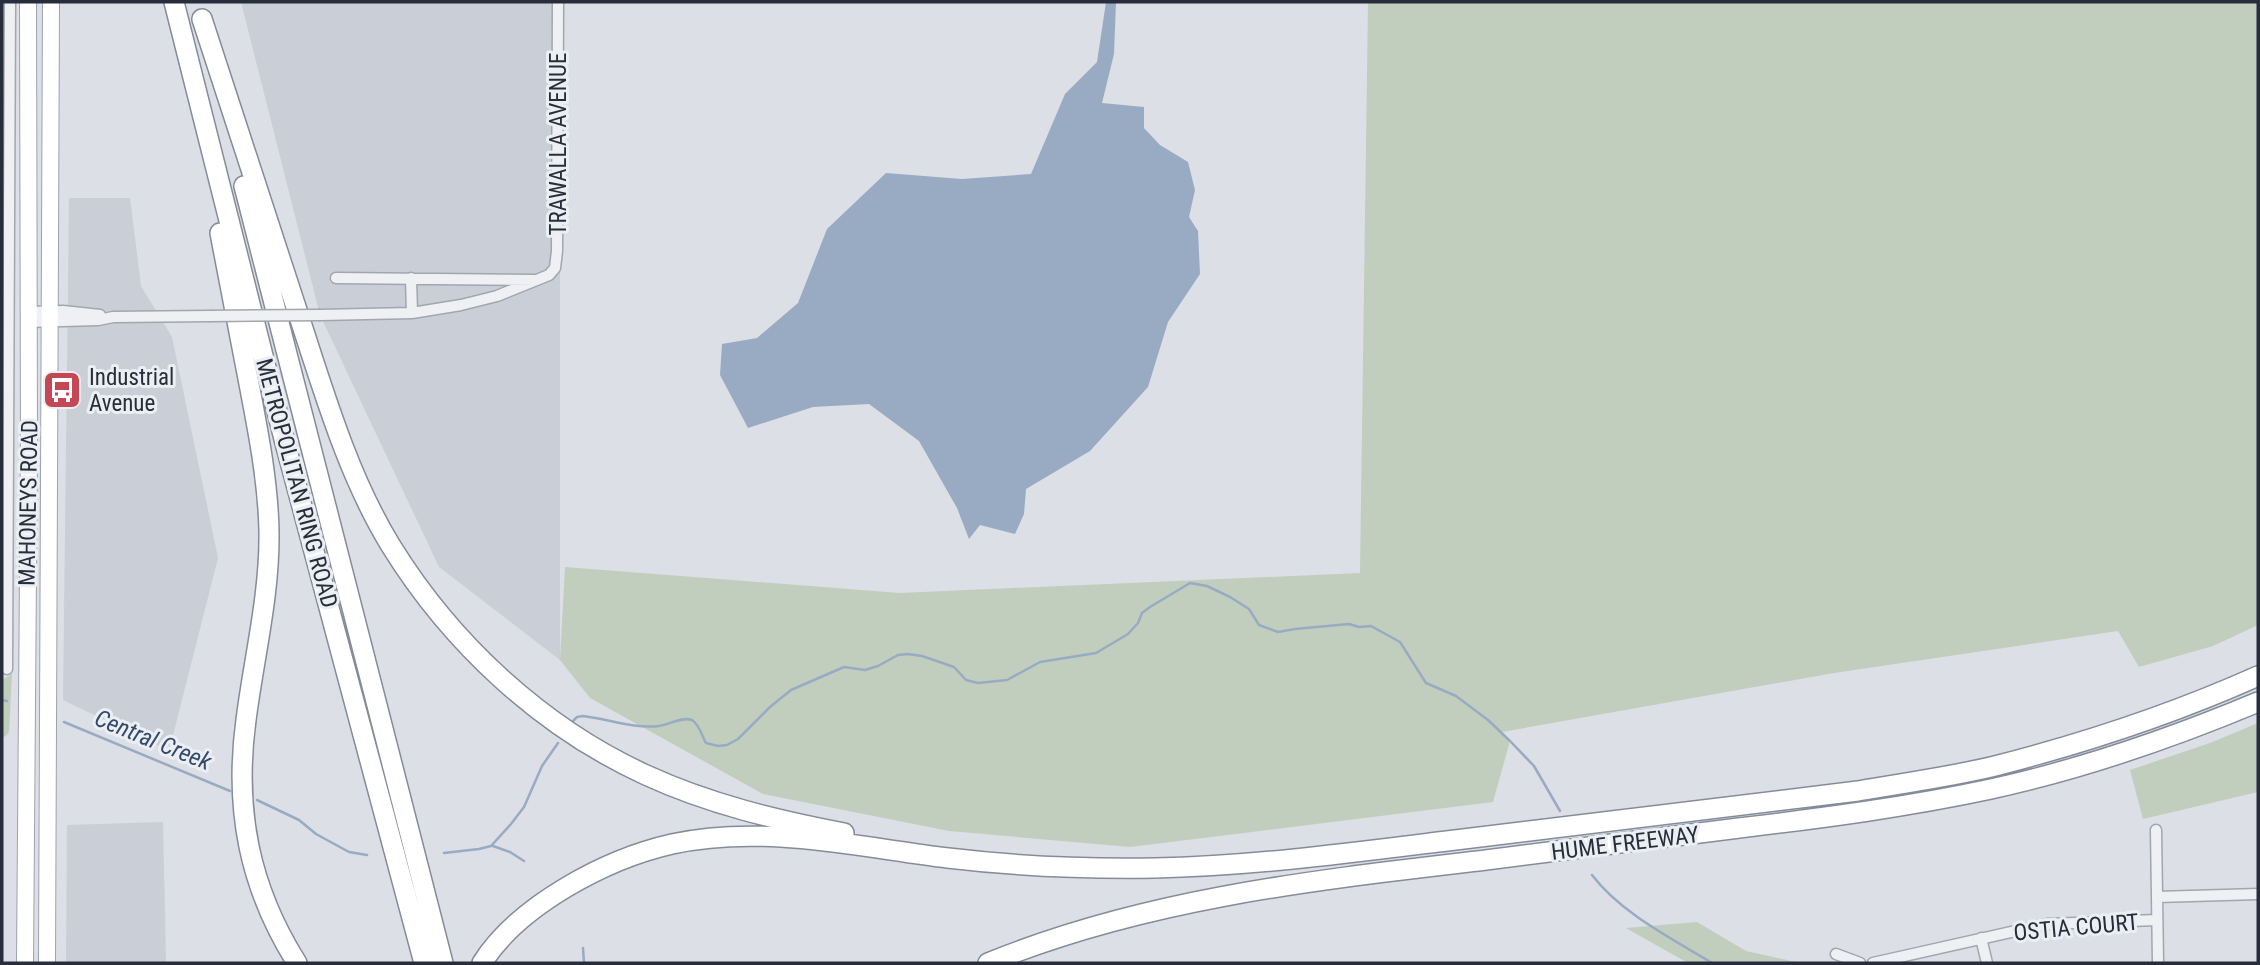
<svg xmlns="http://www.w3.org/2000/svg" width="2260" height="965" font-family="'Roboto Condensed',sans-serif">
  <style>
    .built { fill: #caced6 }
    .green { fill: #c1cebe }
    .water { fill: #99abc3 }
    .lines { fill: none; stroke-linecap: round; stroke-linejoin: round }
    .stream { stroke: #99abc3; stroke-width: 2.5 }
    .street-casing { stroke: #a2a6ae; stroke-width: 13 }
    .primary-casing { stroke: #9ca3b0; stroke-width: 18 }
    .highway-casing { stroke: #848c9b; stroke-width: 22 }
    .street { stroke: #eef0f4; stroke-width: 10 }
    .primary { stroke: #fff; stroke-width: 16 }
    .highway { stroke: #fff; stroke-width: 19 }
    .street-bridge-casing { stroke: #a2a6ae; stroke-width: 13; stroke-linecap: butt }
    .street-bridge { stroke: #eef0f4; stroke-width: 10 }
    .labels { text-anchor: middle; stroke-width: 6; stroke-linejoin: round; paint-order: stroke }
    .street-label { font-size: 23px; fill: #272d3a; stroke: #ebeef3 }
    .poi-label { font-size: 23px; fill: #272d3a; stroke: #ebeef3; text-anchor: start }
    .water-label { font-size: 24px; font-style: italic; fill: #34496b; stroke: #ebeef3 }
  </style>
  <rect width="100%" height="100%" fill="#dcdfe5"/>
  <path class="built" d="M 241,2 L 560,2 L 560,660 L 439,567 L 320,315 Z
    M 69,198 L 130,198 L 141,286 L 172,337 L 218,558 L 169,751 L 63,700 Z
    M 163,822 L 166,963 L 66,963 L 67,825 Z"/>
  <path class="green" d="M 1368,2 L 2258,2 L 2258,625 L 2213,646 L 2139,667 L 2118,631 L 1834,673 L 1502,732 L 1510,741 L 1493,802 L 1130,847 L 949,831 L 763,794 L 590,698 L 560,660 L 565,567 L 900,593 L 1360,573 Z
    M 12,674 L 9,732 L 5,737 L 2,734 L 2,677 L 4,679 Z
    M 2258,723 L 2258,792 L 2143,819 L 2130,770 L 2210,743 Z
    M 1697,922 L 1746,951 L 1800,963 L 1688,963 L 1626,928 Z"/>
  <path class="water" d="M 1106,2 L 1116,2 L 1114,54 L 1102,103 L 1144,107 L 1144,128 L 1160,145 L 1188,162 L 1195,190 L 1189,217 L 1198,231 L 1200,274 L 1168,322 L 1148,387 L 1090,451 L 1026,489 L 1024,514 L 1015,534 L 980,525 L 969,539 L 957,508 L 919,441 L 869,404 L 813,407 L 748,428 L 720,375 L 722,344 L 757,338 L 798,303 L 827,229 L 886,173 L 962,179 L 1031,174 L 1065,94 L 1097,62 Z"/>
  <g class="lines">
    <path class="stream" d="M 2,700 L 7,701
      M 64,722 L 230,791
      M 571,723 L 577,717 L 583,716 C 608,719 634,729 659,726 C 668,725 683,716 692,720 C 699,724 702,736 706,743 L 718,746 L 727,745 L 738,739 L 770,707 L 791,690 L 844,667 L 865,670 L 878,666 L 898,655 L 908,654 L 922,656 L 954,667 L 966,680 L 978,683 L 1007,680 L 1040,662 L 1096,653 L 1128,634 L 1138,623 L 1142,613 L 1150,607 L 1190,583 L 1207,586 L 1230,597 L 1249,609 L 1259,625 L 1278,632 L 1295,629 L 1349,624 L 1359,627 L 1371,626 L 1400,642 L 1426,683 L 1456,696 L 1488,720 L 1510,741 L 1534,766 L 1560,811
      M 257,800 L 299,820 L 316,834 L 349,852 L 367,855
      M 493,846 L 510,852 L 524,861
      M 444,853 L 479,849 L 491,846 L 511,824 L 524,807 L 542,766 L 558,743
      M 1592,875 C 1622,914 1671,938 1712,963
      M 583,948 L 584,963"/>
    <defs>
      <path id="street" d="M 336,278 L 534,280
        M 411,278 L 412,313
        M 28,312 L 63,311 L 100,315
        M 320,315 L 412,313 L 461,305 L 497,296 L 549,275 L 555,268 L 557,251 L 558,2
        M 28,322 L 98,320 L 113,317 L 210,316
        M 7,669 L 10,2
        M 2156,830 L 2158,963
        M 2157,897 L 2258,894
        M 1981,938 L 1987,963
        M 1836,954 L 1860,963
        M 1873,963 L 2047,924 L 2157,920"/>
      <path id="primary" d="M 25,963 L 29,443 L 28,2
        M 47,963 L 51,2"/>
      <path id="highway" d="M 174,2 L 285,443 L 424,963
        M 202,19 C 233,113 263,207 294,301 C 321,382 346,473 391,546 C 451,643 541,727 646,775 C 709,804 776,820 844,833
        M 244,186 L 443,963
        M 220,233 C 230,285 240,337 250,389 C 259,436 268,483 269,531 C 270,595 254,657 246,720 C 234,809 249,887 297,963
        M 482,963 C 519,905 606,859 672,844 C 762,824 858,847 948,858 C 1015,866 1088,869 1155,868 C 1252,866 1350,853 1447,841 C 1584,825 1721,808 1858,791 C 1903,783 1950,777 1995,766 C 2085,743 2173,714 2258,676
        M 988,963 C 1147,898 1316,880 1486,860 C 1570,850 1654,839 1739,828 C 1823,818 1907,807 1991,789 C 2082,769 2172,738 2258,702"/>
    </defs>
    <use href="#street" class="street-casing"/>
    <use href="#primary" class="primary-casing"/>
    <use href="#highway" class="highway-casing"/>
    <use href="#street" class="street"/>
    <use href="#primary" class="primary"/>
    <use href="#highway" class="highway"/>
    <defs>
      <path id="street-bridge" d="M 210,316 L 320,315"/>
    </defs>
    <use href="#street-bridge" class="street-bridge-casing"/>
    <use href="#street-bridge" class="street-bridge"/>
  </g>
  <defs>
    <symbol id="bus-square" viewBox="-11 -11 22 22"><rect x="-9" y="-9" width="18" height="18" rx="4" fill="#c44753" stroke="#ebeef3"/><path d="M-5-6H5V4H4V6H2V4H-2V6H-4V4H-5ZM-3.5-4V0h7V-4ZM-3.5 1.2v1.5H-2V1.2ZM2 1.2v1.5H3.5V1.2Z" fill="#fff"/></symbol>
  </defs>
  <g fill-rule="evenodd">
    <use href="#bus-square" x="40" y="368" width="44" height="44"/>
  </g>
  <g class="labels">
    <g class="street-label">
      <text transform="translate(558 144) rotate(-90)" y="8">TRAWALLA AVENUE</text>
      <text transform="translate(297 483) rotate(75)" y="8">METROPOLITAN RING ROAD</text>
      <text transform="translate(28 503) rotate(-89)" y="8">MAHONEYS ROAD</text>
      <text transform="translate(1625 843) rotate(-7)" y="8">HUME FREEWAY</text>
      <text transform="translate(2076 927) rotate(-5)" y="8">OSTIA COURT</text>
    </g>
    <g class="poi-label">
      <text x="89" y="385">Industrial<tspan x="89" dy="26">Avenue</tspan></text>
    </g>
    <g class="water-label">
      <text transform="translate(153 740) rotate(22)" y="8">Central Creek</text>
    </g>
  </g>
  <rect width="2260" height="965" fill="none" stroke="#272d3a" stroke-width="7"/>
</svg>
